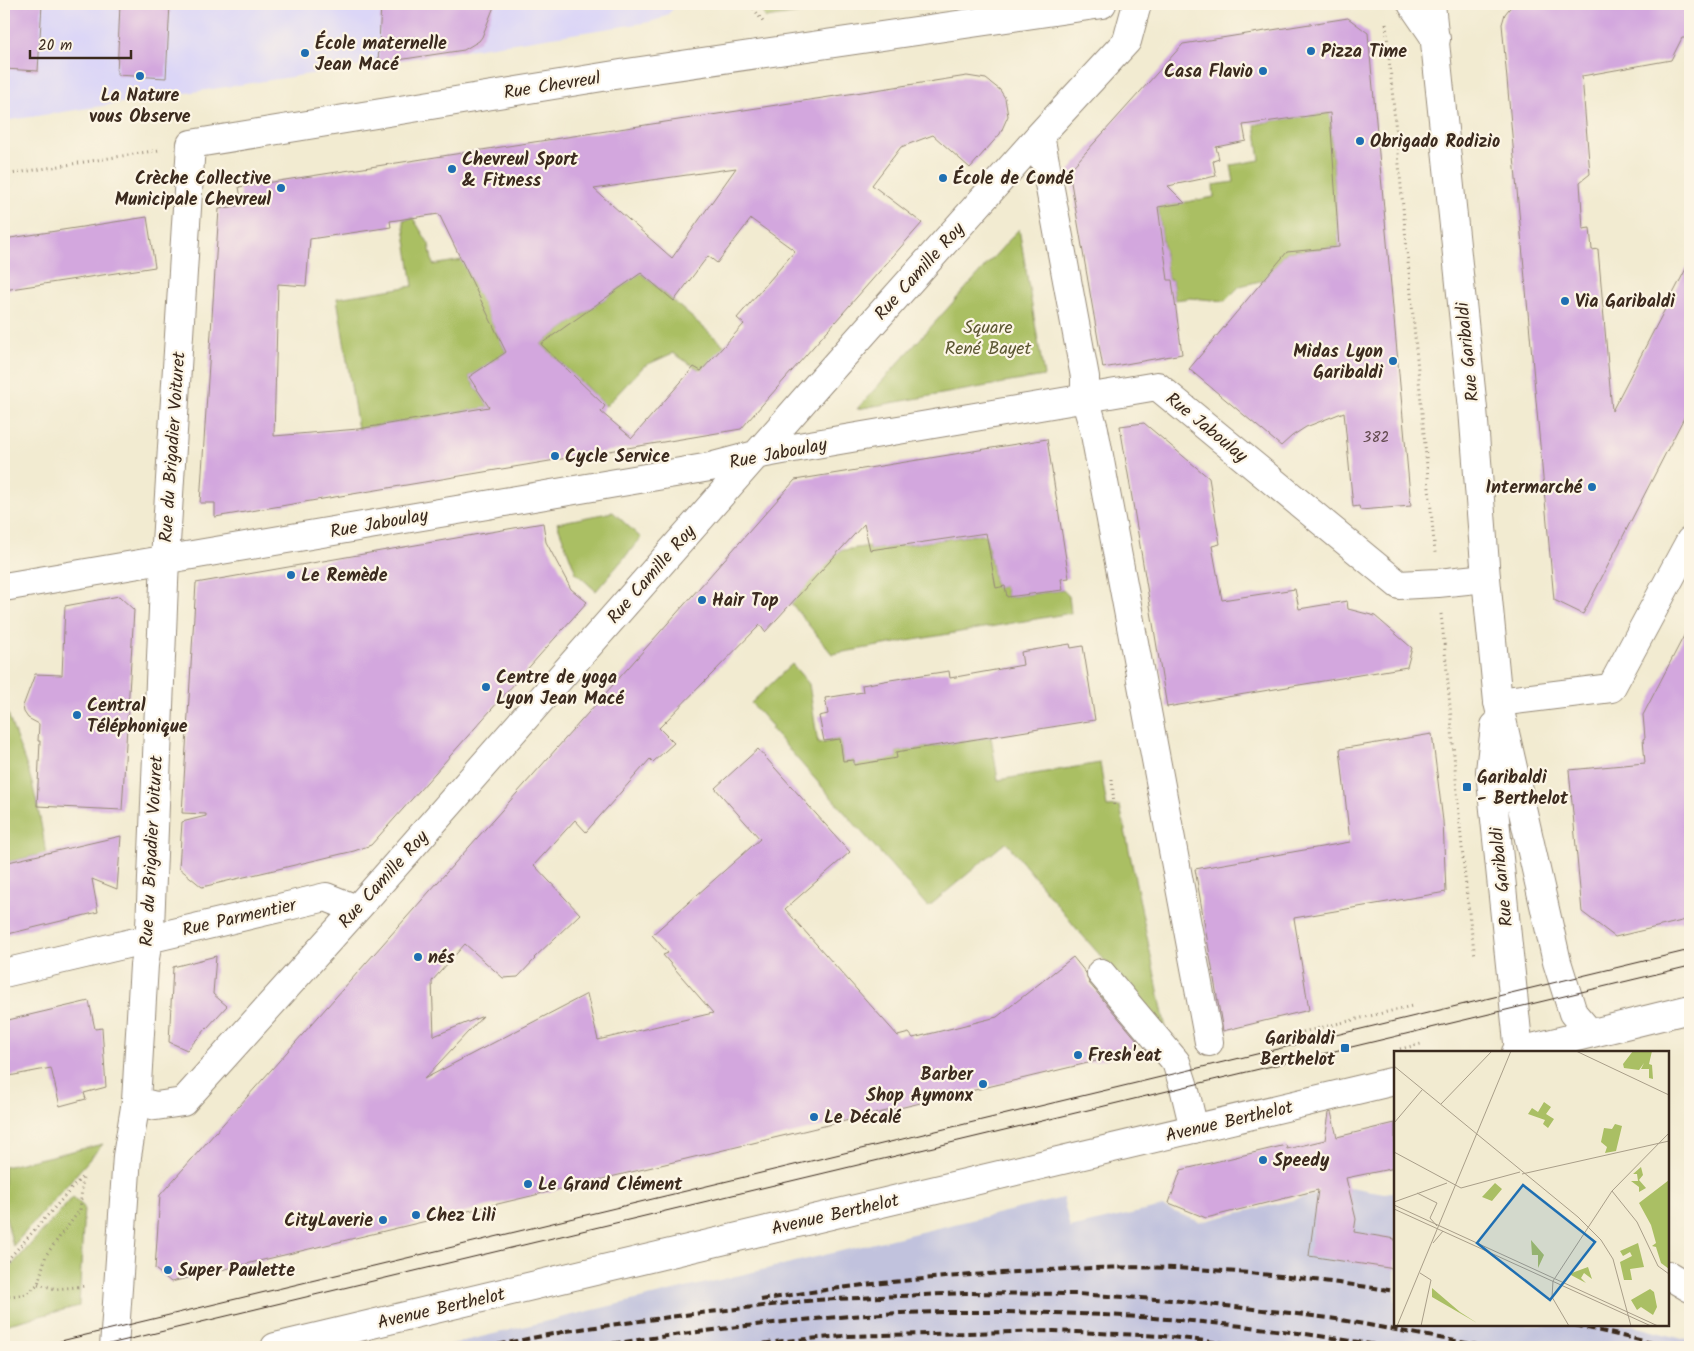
<svg xmlns="http://www.w3.org/2000/svg" width="1694" height="1351" font-family="Kalam,sans-serif">
  <style>
    .built { fill: #dbd6f7 }
    .industrial { fill: #c1c2dd }
    .green { fill: #aabf64; stroke: #727441 }
    .building { fill: #d3a7de; fill-rule: evenodd }
    .lines { fill: none; stroke-linecap: round; stroke-linejoin: round }
    .minor-casing { stroke: #968a78; stroke-width: 30 }
    .major-casing { stroke: #968a78; stroke-width: 30 }
    .path { stroke: #968a78; stroke-width: 3; stroke-dasharray: 1 4; stroke-linecap: butt }
    .minor { stroke: #fff; stroke-width: 28 }
    .major { stroke: #fff; stroke-width: 28 }
    .tram { stroke: #3b2a1e; stroke-width: 1 }
    .rail { stroke: #3b2a1e; stroke-width: 4; stroke-dasharray: 8 4; stroke-linecap: butt }
    .poi-dot { fill: #1f6fb2; stroke: #fcf5e5; stroke-width: 2 }
    .labels { text-anchor: middle; stroke-width: 4.5; stroke-linejoin: round; paint-order: stroke }
    .number-label { font-size: 15px; fill: #61494e }
    .poi-label { font-size: 18px; font-weight: bold; fill: #3b2a1e; stroke: #fcf5e5; text-anchor: start }
    .street-label { font-size: 18px; fill: #3b2a1e; stroke: #fcf5e5 }
    .park-label { font-size: 18px; fill: #5c5733; stroke: #fcf5e5 }
    .inset-road { fill: none; stroke: #a99e89; stroke-width: 1 }
    .view { fill: #1f6fb2; fill-opacity: 0.15; stroke: #1f6fb2; stroke-width: 2.5 }
    .inset-edge { fill: none; stroke: #3b2a1e; stroke-width: 2.5 }
  </style>
  <rect width="100%" height="100%" fill="#fcf5e5"/>
  <filter id="ink" filterUnits="userSpaceOnUse"><feTurbulence type="fractalNoise" baseFrequency=".02" numOctaves="2"/><feDisplacementMap in="SourceGraphic" scale="10" xChannelSelector="R" yChannelSelector="G"/><feConvolveMatrix kernelMatrix="1 2 1 2 8 2 1 2 1" color-interpolation-filters="sRGB"/></filter>
  <filter id="wash" filterUnits="userSpaceOnUse"><feTurbulence type="fractalNoise" baseFrequency=".0096" numOctaves="4" result="noise"/><feDisplacementMap in="SourceGraphic" scale="20" xChannelSelector="R" yChannelSelector="G"/><feGaussianBlur stdDeviation="1.12" result="paint"/><feColorMatrix in="noise" values="0 0 0 0 0 0 0 0 0 0 0 0 0 0 0 0 0 1.4 0 .05"/><feComposite in="paint" operator="in"/></filter>
  <g filter="url(#wash)">
    <rect width="100%" height="100%" fill="#f2ebd1"/>
    <path class="built" d="M 4,4 L 678,4 L 668,14 L 660,19 L 650,22 L 4,121 Z"/>
    <path class="industrial" d="M 1349,1187 L 1384,1193 L 1395,1192 L 1395,1325 L 1636,1325 L 1637,1327 L 1690,1341 L 1690,1347 L 439,1347 L 1063,1198 L 1070,1228 L 1162,1207 L 1200,1222 Z"/>
    <path class="green" d="M 757,4 L 857,4 L 766,18 Z
      M 1330,113 L 1339,247 L 1287,252 L 1264,280 L 1240,286 L 1225,301 L 1190,298 L 1175,300 L 1172,280 L 1168,280 L 1158,207 L 1214,197 L 1213,185 L 1234,182 L 1231,165 L 1260,160 L 1255,125 L 1276,120 Z
      M 413,218 L 429,244 L 433,265 L 462,260 L 506,352 L 469,377 L 489,407 L 358,429 L 337,298 L 413,286 L 403,220 Z
      M 1019,229 L 1044,376 L 857,409 Z
      M 641,273 L 727,348 L 709,368 L 698,369 L 673,353 L 644,366 L 606,406 L 541,344 Z
      M 613,512 L 641,538 L 596,591 L 576,573 L 557,523 Z
      M 982,534 L 986,536 L 996,588 L 1005,586 L 1007,597 L 1063,590 L 1069,596 L 1071,613 L 832,654 L 791,603 L 838,551 L 869,546 L 870,550 Z
      M 792,664 L 809,684 L 818,744 L 840,739 L 843,761 L 897,758 L 896,752 L 991,737 L 998,780 L 1100,763 L 1107,807 L 1120,806 L 1165,1024 L 1165,1029 L 1076,928 L 1006,842 L 928,907 L 771,729 L 773,727 L 751,703 Z
      M 4,699 C 11,728 24,755 32,783 C 38,807 43,831 46,855 L 34,856 L 4,863 Z
      M 103,1144 L 13,1246 L 4,1209 L 4,1167 Z
      M 73,1197 L 84,1207 L 79,1306 L 4,1325 L 4,1274 Z"/>
    <g id="blocks">
      <path class="building" d="M 4,4 L 42,4 L 38,71 L 4,69 Z
        M 120,4 L 170,4 L 166,78 L 117,75 Z
        M 381,4 L 495,4 L 482,37 L 479,41 L 464,50 L 378,63 Z
        M 1513,4 L 1690,4 L 1690,38 L 1682,38 L 1671,60 L 1582,76 L 1590,174 L 1580,182 L 1583,229 L 1590,228 L 1592,250 L 1598,249 L 1612,411 L 1690,261 L 1690,406 L 1583,614 L 1554,600 L 1502,24 L 1505,14 Z
        M 1348,18 L 1368,33 L 1411,506 L 1360,510 L 1359,506 L 1353,507 L 1344,412 L 1306,427 L 1292,436 L 1281,446 L 1189,369 L 1287,252 L 1339,247 L 1330,113 L 1243,125 L 1246,141 L 1216,147 L 1219,159 L 1213,161 L 1216,176 L 1168,186 L 1185,203 L 1158,207 L 1168,280 L 1172,280 L 1182,354 L 1103,368 L 1069,171 L 1183,44 Z
        M 967,76 L 986,79 L 1000,90 L 1005,98 L 1008,116 L 1000,134 L 970,168 L 933,135 L 901,147 L 872,185 L 922,223 L 741,429 L 215,517 L 215,503 L 200,503 L 219,209 L 242,205 L 239,187 ZM 736,168 L 672,258 L 594,189 L 652,180 ZM 439,214 L 506,352 L 469,377 L 489,407 L 358,429 L 274,436 L 278,284 L 306,286 L 310,239 L 391,227 L 390,221 ZM 751,219 L 795,251 L 737,318 L 744,324 L 701,371 L 694,367 L 632,438 L 601,412 L 605,406 L 541,344 L 641,273 L 674,301 L 708,256 L 717,263 Z
        M 147,217 L 155,267 L 4,290 L 4,239 Z
        M 1144,423 L 1209,478 L 1220,544 L 1212,546 L 1222,600 L 1295,589 L 1299,609 L 1347,601 L 1348,609 L 1375,616 L 1412,648 L 1407,667 L 1167,707 L 1120,426 Z
        M 1047,439 L 1069,578 L 1061,579 L 1063,590 L 1007,597 L 1005,586 L 996,588 L 986,533 L 870,550 L 864,524 L 765,632 L 760,625 L 659,728 L 674,743 L 653,762 L 650,759 L 586,832 L 575,820 L 534,865 L 580,914 L 534,958 L 535,959 L 518,977 L 503,978 L 465,944 L 432,981 L 434,1036 L 483,1016 L 424,1079 L 587,994 L 598,1040 L 713,1013 L 663,955 L 668,953 L 652,935 L 760,839 L 715,788 L 758,749 L 850,852 L 785,909 L 898,1036 L 909,1033 L 913,1038 L 997,1017 L 1073,957 L 1086,973 L 1089,983 L 1137,1040 L 1134,1052 L 171,1282 L 155,1269 L 160,1195 L 795,480 Z
        M 543,523 L 546,542 L 571,589 L 587,602 L 371,845 L 354,851 L 202,887 L 179,868 L 182,822 L 206,816 L 206,814 L 182,813 L 196,583 Z
        M 119,596 L 134,610 L 122,810 L 37,806 L 40,741 L 38,741 L 39,724 L 28,718 L 24,712 L 23,706 L 35,674 L 62,675 L 65,606 Z
        M 1690,624 L 1690,919 L 1615,937 L 1582,912 L 1569,770 L 1645,763 L 1643,739 L 1645,738 L 1643,715 Z
        M 1070,644 L 1071,648 L 1083,646 L 1095,720 L 896,752 L 897,758 L 854,765 L 854,760 L 843,761 L 840,739 L 824,741 L 819,716 L 828,714 L 825,698 L 863,692 L 862,685 L 890,680 L 949,671 L 950,678 L 1023,665 L 1021,652 Z
        M 1432,734 L 1443,821 L 1446,892 L 1294,918 L 1309,1010 L 1223,1031 L 1195,869 L 1350,842 L 1340,749 Z
        M 121,836 L 117,889 L 92,879 L 98,912 L 4,935 L 4,863 Z
        M 216,956 L 213,994 L 227,1006 L 187,1050 L 169,1042 L 173,967 Z
        M 89,1001 L 95,1029 L 102,1028 L 106,1087 L 84,1093 L 86,1099 L 60,1106 L 51,1068 L 4,1077 L 4,1021 Z
        M 1331,1112 L 1337,1137 L 1395,1123 L 1395,1168 L 1346,1178 L 1356,1219 L 1354,1232 L 1395,1239 L 1395,1269 L 1309,1256 L 1318,1190 L 1206,1218 L 1169,1203 L 1181,1170 L 1286,1145 L 1287,1149 L 1325,1140 L 1329,1113 Z"/>
    </g>
  </g>
  <g filter="url(#ink)">
    <use href="#blocks" fill-opacity="0" stroke="#968a78" stroke-width="1"/>
    <g class="lines">
      <defs>
        <path id="minor" d="M 1412,4 L 1436,39
          M 1040,135 L 1085,377 L 1085,398 L 1094,429 L 1209,1042
          M 4,587 L 710,467 L 755,455 L 810,445 L 1157,386 L 1399,585 L 1438,583 L 1486,578
          M 1498,702 L 1611,688 L 1690,541
          M 4,973 L 326,897 L 356,909
          M 1101,973 L 1176,1062 L 1184,1087 L 1194,1129
          M 136,1101 L 156,1106 L 183,1102 L 372,892 L 821,381 L 1040,135 L 1127,41 L 1137,4
          M 114,1347 L 127,1156 L 136,1101 L 144,965 L 150,927 L 165,559 L 191,144 L 627,73 L 1102,4"/>
        <path id="major" d="M 1431,4 L 1473,409 L 1486,578 L 1498,702 L 1557,962 L 1573,1013 L 1590,1033
          M 1495,726 L 1490,771 L 1519,1052
          M 1516,1052 L 1690,1009
          M 1668,1275 L 1690,1288
          M 275,1347 L 1395,1081"/>
      </defs>
      <use href="#minor" class="minor-casing"/>
      <use href="#major" class="major-casing"/>
      <path class="path" d="M 751,4 L 763,22
        M 1386,24 L 1435,553
        M 4,175 L 159,150
        M 1441,614 C 1454,728 1458,843 1475,956
        M 1112,779 L 1114,807
        M 1269,1040 L 1412,1006
        M 1400,1049 L 1421,1044
        M 4,1264 L 82,1177
        M 38,1284 L 56,1289 L 86,1286
        M 4,1297 L 27,1294 L 38,1284 L 46,1255 L 80,1210 L 83,1176"/>
      <use href="#minor" class="minor"/>
      <use href="#major" class="major"/>
      <path class="tram" d="M 36,1347 L 1690,950
        M 97,1347 L 1690,966"/>
      <path class="rail" d="M 761,1300 C 841,1286 921,1278 1002,1273 C 1058,1269 1116,1266 1173,1268 C 1247,1271 1322,1280 1395,1291
        M 1575,1325 L 1669,1347
        M 566,1331 L 692,1314 L 816,1300 L 964,1293 L 1078,1294 L 1171,1300 L 1290,1313 L 1336,1319 L 1488,1347
        M 486,1347 L 573,1330
        M 589,1347 C 692,1332 796,1318 901,1313 C 928,1312 955,1312 982,1312 C 1118,1312 1253,1323 1387,1347
        M 740,1347 L 783,1341 L 844,1336 L 1054,1331 L 1163,1336 L 1256,1347"/>
    </g>
  </g>
  <g class="poi-dot">
    <circle cx="1311" cy="51" r="5"/>
    <circle cx="305" cy="53" r="5"/>
    <circle cx="1263" cy="71" r="5"/>
    <circle cx="140" cy="76" r="5"/>
    <circle cx="1360" cy="141" r="5"/>
    <circle cx="452" cy="169" r="5"/>
    <circle cx="943" cy="178" r="5"/>
    <circle cx="281" cy="188" r="5"/>
    <circle cx="1565" cy="301" r="5"/>
    <circle cx="1393" cy="361" r="5"/>
    <circle cx="555" cy="456" r="5"/>
    <circle cx="1592" cy="487" r="5"/>
    <circle cx="291" cy="575" r="5"/>
    <circle cx="702" cy="600" r="5"/>
    <circle cx="486" cy="687" r="5"/>
    <circle cx="77" cy="715" r="5"/>
    <rect x="1462" y="782" width="10" height="10" rx="2.5"/>
    <circle cx="418" cy="957" r="5"/>
    <rect x="1340" y="1043" width="10" height="10" rx="2.5"/>
    <circle cx="1078" cy="1055" r="5"/>
    <circle cx="983" cy="1084" r="5"/>
    <circle cx="814" cy="1117" r="5"/>
    <circle cx="1263" cy="1160" r="5"/>
    <circle cx="528" cy="1184" r="5"/>
    <circle cx="416" cy="1215" r="5"/>
    <circle cx="383" cy="1220" r="5"/>
    <circle cx="168" cy="1270" r="5"/>
  </g>
  <g class="labels">
    <g class="number-label">
      <text x="1376" y="442">382</text>
    </g>
    <g class="poi-label">
      <text x="315" y="49">École maternelle<tspan x="315" dy="21">Jean Macé</tspan></text>
      <text x="1321" y="57">Pizza Time</text>
      <text x="1253" y="77" text-anchor="end">Casa Flavio</text>
      <text x="140" y="101" text-anchor="middle">La Nature<tspan x="140" dy="21">vous Observe</tspan></text>
      <text x="1370" y="147">Obrigado Rodizio</text>
      <text x="462" y="165">Chevreul Sport<tspan x="462" dy="21">&amp; Fitness</tspan></text>
      <text x="271" y="184" text-anchor="end">Crèche Collective<tspan x="271" dy="21">Municipale Chevreul</tspan></text>
      <text x="953" y="184">École de Condé</text>
      <text x="1575" y="307">Via Garibaldi</text>
      <text x="1383" y="357" text-anchor="end">Midas Lyon<tspan x="1383" dy="21">Garibaldi</tspan></text>
      <text x="565" y="462">Cycle Service</text>
      <text x="1582" y="493" text-anchor="end">Intermarché</text>
      <text x="301" y="581">Le Remède</text>
      <text x="712" y="606">Hair Top</text>
      <text x="496" y="683">Centre de yoga<tspan x="496" dy="21">Lyon Jean Macé</tspan></text>
      <text x="87" y="711">Central<tspan x="87" dy="21">Téléphonique</tspan></text>
      <text x="1477" y="783">Garibaldi<tspan x="1477" dy="21">- Berthelot</tspan></text>
      <text x="428" y="963">nés</text>
      <text x="1335" y="1044" text-anchor="end">Garibaldi<tspan x="1335" dy="21">Berthelot</tspan></text>
      <text x="1088" y="1061">Fresh'eat</text>
      <text x="973" y="1080" text-anchor="end">Barber<tspan x="973" dy="21">Shop Aymonx</tspan></text>
      <text x="824" y="1123">Le Décalé</text>
      <text x="1273" y="1166">Speedy</text>
      <text x="538" y="1190">Le Grand Clément</text>
      <text x="426" y="1221">Chez Lili</text>
      <text x="373" y="1226" text-anchor="end">CityLaverie</text>
      <text x="178" y="1276">Super Paulette</text>
    </g>
    <g class="street-label">
      <text transform="translate(552 85) rotate(-9)" y="6">Rue Chevreul</text>
      <text transform="translate(919 271) rotate(-48)" y="6">Rue Camille Roy</text>
      <text transform="translate(1467 352) rotate(-96)" y="6">Rue Garibaldi</text>
      <text transform="translate(1207 427) rotate(39)" y="6">Rue Jaboulay</text>
      <text transform="translate(172 447) rotate(-86)" y="6">Rue du Brigadier Voituret</text>
      <text transform="translate(778 453) rotate(-11)" y="6">Rue Jaboulay</text>
      <text transform="translate(379 523) rotate(-10)" y="6">Rue Jaboulay</text>
      <text transform="translate(651 574) rotate(-49)" y="6">Rue Camille Roy</text>
      <text transform="translate(151 851) rotate(-87)" y="6">Rue du Brigadier Voituret</text>
      <text transform="translate(1501 877) rotate(-96)" y="6">Rue Garibaldi</text>
      <text transform="translate(383 879) rotate(-48)" y="6">Rue Camille Roy</text>
      <text transform="translate(239 917) rotate(-13)" y="6">Rue Parmentier</text>
      <text transform="translate(1229 1121) rotate(-13)" y="6">Avenue Berthelot</text>
      <text transform="translate(835 1214) rotate(-13)" y="6">Avenue Berthelot</text>
      <text transform="translate(441 1308) rotate(-13)" y="6">Avenue Berthelot</text>
    </g>
    <g class="park-label">
      <text x="988" y="333">Square<tspan x="988" dy="21">René Bayet</tspan></text>
    </g>
  </g>
  <g transform="translate(1394 1051)">
    <rect width="275" height="275" fill="#f2ebd1"/>
    <path d="M 239,0 L 258,0 L 255,13 L 258,14 L 259,28 L 255,27 L 255,18 L 247,18 L 250,12 L 245,19 L 230,17 L 229,13 ZM 150,51 L 157,56 L 152,63 L 160,68 L 154,77 L 149,73 L 151,69 L 134,63 L 138,57 L 144,61 ZM 221,73 L 228,75 L 222,100 L 211,102 L 213,96 L 207,91 L 210,77 L 218,78 ZM 247,116 L 249,124 L 245,129 L 252,137 L 245,141 L 245,136 L 237,130 L 244,130 L 243,123 L 239,123 ZM 275,129 L 275,218 L 267,212 L 262,196 L 258,195 L 262,192 L 257,174 L 245,152 ZM 101,132 L 108,138 L 98,150 L 88,146 ZM 137,189 L 150,204 L 144,217 L 144,204 L 138,204 ZM 244,192 L 250,216 L 236,218 L 238,229 L 230,229 L 226,211 L 238,205 L 236,201 L 229,205 L 226,200 ZM 194,216 L 198,228 L 190,222 L 187,227 L 192,232 L 175,223 ZM 38,237 L 66,261 L 83,272 L 38,246 ZM 256,238 L 260,241 L 263,256 L 259,264 L 247,256 L 243,259 L 237,249 Z" fill="#aabf64"/>
    <path class="inset-road" d="M 182,0 L 275,44M 0,15 L 184,166 L 207,189 L 219,208 L 237,275M 47,53 L 98,0M 0,72 L 28,39M 0,101 L 67,137 L 126,121M 128,123 L 275,90M 218,140 L 243,171 L 264,215 L 275,223M 23,142 L 43,152 L 36,167 L 43,175M 0,151 L 53,132M 0,154 L 264,275M 0,158 L 257,275M 39,192 L 49,180M 26,222 L 37,229 L 27,275M 3,275 L 117,0M 175,275 L 158,246 L 159,230 L 218,140 L 275,82"/>
    <path class="view" d="M 129,134 L 201,191 L 156,249 L 83,192 Z"/>
    <rect width="275" height="275" class="inset-edge"/>
  </g>
  <rect width="1694" height="1351" fill="none" stroke="#fcf5e5" stroke-width="20"/>
  <path d="M30 50v8h101v-8" fill="none" stroke="#3b2a1e" stroke-width="2.5"/>
  <text x="38" y="50" font-size="15" fill="#3b2a1e" stroke="#fcf5e5" stroke-width="4" paint-order="stroke">20 m</text>
</svg>
